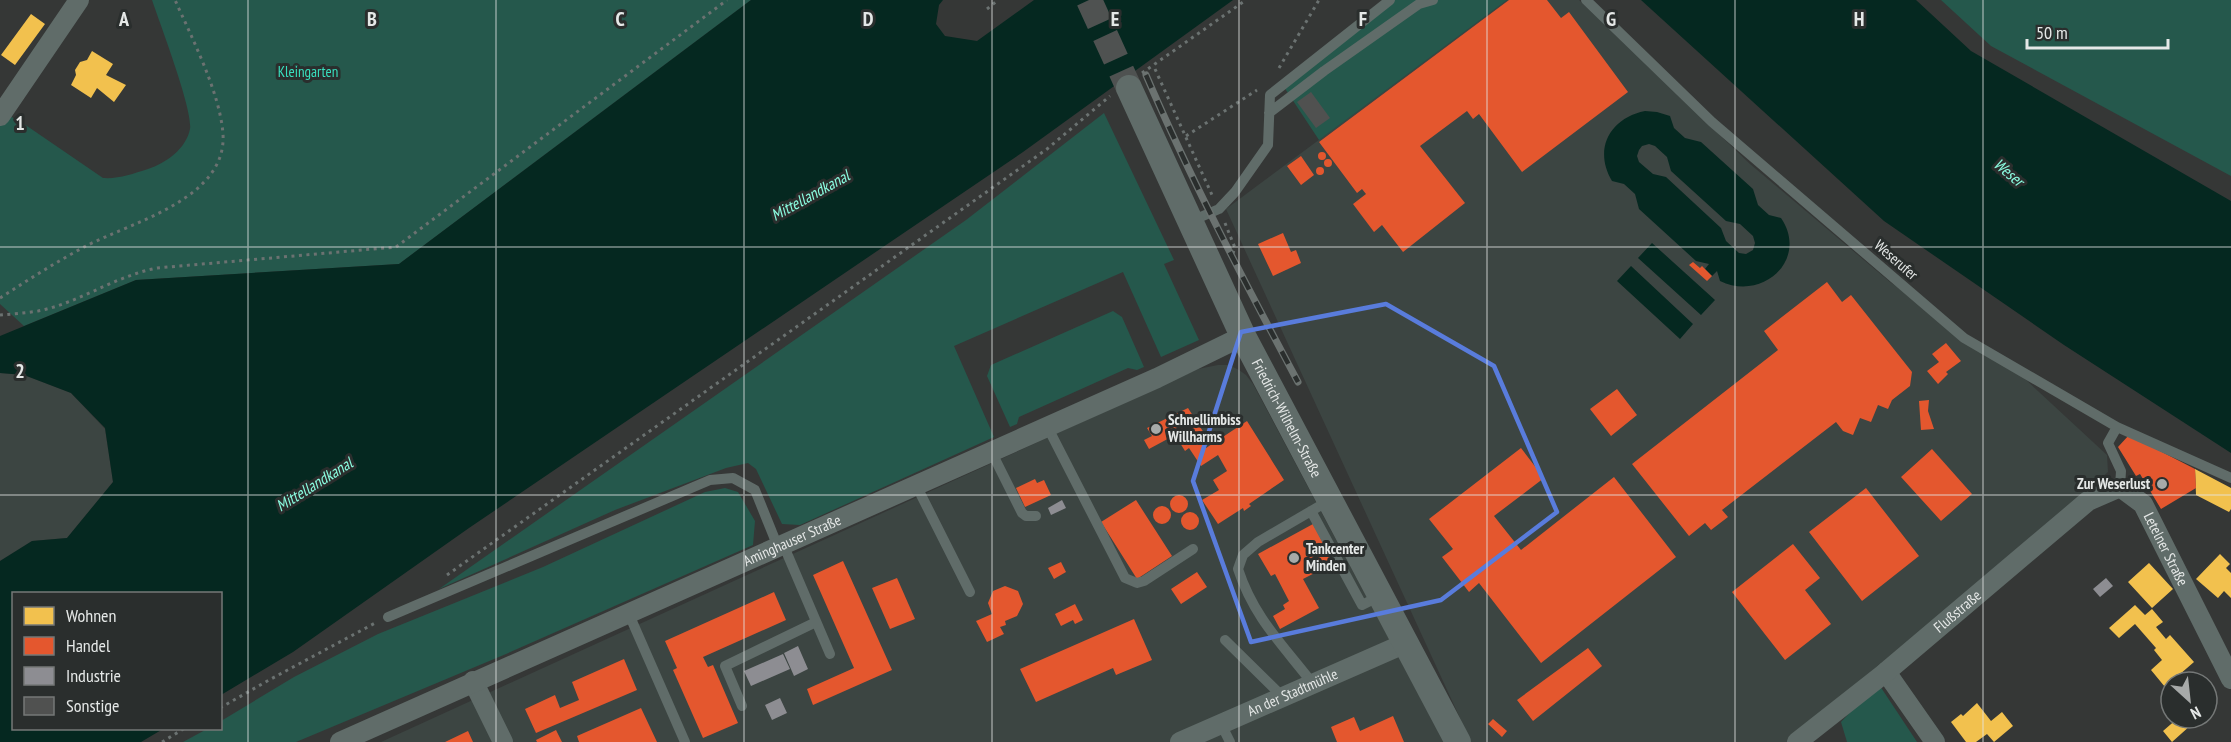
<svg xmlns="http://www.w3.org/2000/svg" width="2231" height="742" font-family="'PT Sans Narrow',sans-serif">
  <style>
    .built { fill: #3c4542 }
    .green { fill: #25584c }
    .water { fill: #052820; fill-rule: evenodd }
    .homes { fill: #f2c14e }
    .shops { fill: #e4572e }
    .industry { fill: #8d8d92 }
    .building { fill: #505150 }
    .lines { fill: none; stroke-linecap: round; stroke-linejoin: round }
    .tertiary-tunnel { stroke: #4f5251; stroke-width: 26; stroke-dasharray: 26 13; stroke-linecap: butt }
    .path { stroke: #6b7271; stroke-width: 3; stroke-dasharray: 3 4.5; stroke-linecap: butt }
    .service { stroke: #606c69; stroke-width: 10 }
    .minor { stroke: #606c69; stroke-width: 20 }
    .tertiary { stroke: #606c69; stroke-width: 26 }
    .rail-casing { stroke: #6b7270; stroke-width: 7 }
    .rail { stroke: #2a2e2d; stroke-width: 4.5; stroke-dasharray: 14; stroke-linecap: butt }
    .marked { fill: none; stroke: #597cdc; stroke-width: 4.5; stroke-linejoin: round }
    .grid { fill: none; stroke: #e5e8e7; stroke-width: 1.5; stroke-opacity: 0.55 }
    .poi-dot { fill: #a7aaa9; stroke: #2a2e2d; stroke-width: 2 }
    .labels { text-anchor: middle; stroke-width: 6; stroke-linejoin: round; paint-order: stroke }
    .park-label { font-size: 15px; fill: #38dfbe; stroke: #2a2e2d }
    .street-label { font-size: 15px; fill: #e5e8e7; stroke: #2a2e2d }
    .poi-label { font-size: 15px; font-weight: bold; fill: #e5e8e7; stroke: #2a2e2d; text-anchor: start }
    .water-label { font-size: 16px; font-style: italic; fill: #8bfde1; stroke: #2a2e2d }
    .grid-label { font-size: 20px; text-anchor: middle; font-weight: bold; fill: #e5e8e7; stroke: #2a2e2d; stroke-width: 6; stroke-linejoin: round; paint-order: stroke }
  </style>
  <rect width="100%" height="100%" fill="#353736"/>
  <path class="built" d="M 1507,0 L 1579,0 L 1750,164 L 1890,282 L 2024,378 L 2107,455 L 2108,472 L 1888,665 L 1790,742 L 1471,742 L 1226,209 Z
    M 1218,365 L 1229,365 L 1239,370 L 1246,375 L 1253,384 L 1444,742 L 381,742 L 1198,369 Z
    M 0,373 L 24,375 L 71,393 L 105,429 L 113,482 L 67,538 L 32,541 L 0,561 Z"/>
  <path class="green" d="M 152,0 L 751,0 L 399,264 L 136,280 L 24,326 L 0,304 L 0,116 L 3,112 L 27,126 L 103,178 C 119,179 132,174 148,169 C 166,163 186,149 190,129 C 193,110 160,24 152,0 Z
    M 1394,0 L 1507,0 L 1319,140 L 1282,84 Z
    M 1941,0 L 2231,0 L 2231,176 L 1991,46 Z
    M 1104,113 L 1174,260 L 1164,264 L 1199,340 L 1161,357 L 1123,272 L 954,346 L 994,437 L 800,525 L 782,524 L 756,469 L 748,463 L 726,468 L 615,510 L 439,589 L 966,220 Z
    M 1113,311 L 1122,317 L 1144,367 L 1137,370 L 1128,368 L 1019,417 L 1017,424 L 1010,427 L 987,376 L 991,365 Z
    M 725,488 L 738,492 L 755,521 L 753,545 L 506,654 L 296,742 L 183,742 L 207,729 L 220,728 L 221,721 L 294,677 L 378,634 L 543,567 L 705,492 Z
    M 1878,683 L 1917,742 L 1847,742 L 1841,722 Z"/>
  <path class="water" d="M 751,0 L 943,0 L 939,5 L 936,24 L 945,36 L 977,41 L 1034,0 L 1233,0 L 1023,152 L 469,528 L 293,652 L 221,695 L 220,594 L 14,594 L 14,728 L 163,729 L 141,742 L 0,742 L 0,561 L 32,541 L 67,538 L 113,482 L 105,428 L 71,393 L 24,375 L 0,373 L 0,336 L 136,280 L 399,264 Z
    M 1641,0 L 1916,0 L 1971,51 L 2231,201 L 2231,453 L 2064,345 L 1884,221 Z
    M 1645,111 L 1657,112 L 1670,116 L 1674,128 L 1685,138 L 1701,142 L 1753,189 L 1758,205 L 1769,215 L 1781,218 C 1809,259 1763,302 1720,281 L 1717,271 L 1712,276 L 1705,269 L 1709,264 L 1696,261 L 1639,209 L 1635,194 L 1624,184 L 1612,181 C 1593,149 1610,118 1645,111 ZM 1649,144 L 1655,146 L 1667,157 L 1671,171 L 1726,221 L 1740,224 L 1753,236 L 1755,243 L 1753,250 L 1746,254 L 1739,253 L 1726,241 L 1721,228 L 1666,177 L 1653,174 L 1639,162 L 1637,156 L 1639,150 L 1642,146 Z
    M 1652,243 L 1715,300 L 1701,315 L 1638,258 Z
    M 1631,266 L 1693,324 L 1680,339 L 1617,281 Z"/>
  <path class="homes" d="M 31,14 L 45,24 L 15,65 L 1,55 Z
    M 92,51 L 113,64 L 106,75 L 126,85 L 114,102 L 97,88 L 91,98 L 71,85 L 76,75 L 75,70 L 80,62 L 87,60 Z
    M 2195,469 L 2231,488 L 2231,509 L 2229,512 L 2196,495 Z
    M 2220,554 L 2230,564 L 2226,568 L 2231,573 L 2231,598 L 2224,591 L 2218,598 L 2196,579 Z
    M 2149,563 L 2173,589 L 2152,608 L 2128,582 Z
    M 2135,605 L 2145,615 L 2152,609 L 2163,622 L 2156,627 L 2166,639 L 2170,635 L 2194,662 L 2165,687 L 2151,670 L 2162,660 L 2154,650 L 2156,648 L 2135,624 L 2119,638 L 2109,628 Z
    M 1977,703 L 1991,721 L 2002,712 L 2013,726 L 1994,742 L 1987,734 L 1976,742 L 1966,742 L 1951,722 L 1961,714 L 1963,716 Z
    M 2178,718 L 2192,718 L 2188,721 L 2191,725 L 2172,742 L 2163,731 Z"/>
  <path class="shops" d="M 1509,0 L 1547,0 L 1561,18 L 1569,12 L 1628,92 L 1522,172 L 1479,114 L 1473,119 L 1467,111 L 1420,146 L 1465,203 L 1403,252 L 1382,225 L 1374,232 L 1353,204 L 1366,194 L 1362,189 L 1357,193 L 1319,142 Z
    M1318 156a4 4 0 1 1 8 0a4 4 0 1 1-8 0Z
    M 1301,156 L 1314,175 L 1301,185 L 1287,166 Z
    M1324 163a4 4 0 1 1 8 0a4 4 0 1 1-8 0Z
    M1316 171a4 4 0 1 1 8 0a4 4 0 1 1-8 0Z
    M 1283,233 L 1291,252 L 1296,250 L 1301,263 L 1273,276 L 1258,244 Z
    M 1693,262 L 1700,268 L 1702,266 L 1712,276 L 1707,281 L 1689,265 Z
    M 1827,282 L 1842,302 L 1851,295 L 1912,372 L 1910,386 L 1892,400 L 1888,409 L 1878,405 L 1871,422 L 1860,418 L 1853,435 L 1843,431 L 1836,422 L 1722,510 L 1728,517 L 1711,530 L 1705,523 L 1689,536 L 1632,464 L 1778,350 L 1764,331 Z
    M 1946,343 L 1961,361 L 1946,372 L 1948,374 L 1938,384 L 1927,371 L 1939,362 L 1932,354 Z
    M 1617,389 L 1637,415 L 1611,436 L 1590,409 Z
    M 1929,400 L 1928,411 L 1934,429 L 1921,430 L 1919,401 Z
    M 1188,408 L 1204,433 L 1199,437 L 1206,448 L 1247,421 L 1284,480 L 1249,504 L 1251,506 L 1244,511 L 1243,508 L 1218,524 L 1202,500 L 1219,490 L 1213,480 L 1227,471 L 1218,455 L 1201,466 L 1189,448 L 1185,451 L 1175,435 L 1149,449 L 1144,440 L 1152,436 L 1147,428 Z
    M 2129,435 L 2195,469 L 2196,488 L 2161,509 L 2140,474 L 2136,476 L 2118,447 Z
    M 1521,448 L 1544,478 L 1494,516 L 1521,550 L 1614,477 L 1676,557 L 1541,663 L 1479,583 L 1469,592 L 1442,557 L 1453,549 L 1429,519 Z
    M 1932,449 L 1972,494 L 1941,521 L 1901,477 Z
    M 1035,479 L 1037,483 L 1044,480 L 1051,495 L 1025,507 L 1016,488 Z
    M 1866,488 L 1919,556 L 1862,601 L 1809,532 Z
    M1170 504a9 9 0 1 1 18 0a9 9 0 1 1-18 0Z
    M 1136,500 L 1172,556 L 1137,579 L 1101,522 Z
    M1153 515a9 9 0 1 1 18 0a9 9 0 1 1-18 0Z
    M1181 521a9 9 0 1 1 18 0a9 9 0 1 1-18 0Z
    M 1313,524 L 1334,563 L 1303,579 L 1319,608 L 1280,629 L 1273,616 L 1285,609 L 1283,605 L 1289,601 L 1275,574 L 1271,576 L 1258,554 Z
    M 1793,544 L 1820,578 L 1805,590 L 1831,624 L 1785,660 L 1732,592 Z
    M 843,561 L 892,670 L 813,705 L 807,689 L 854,668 L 813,575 Z
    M 1061,562 L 1066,572 L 1054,579 L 1048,568 Z
    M 1197,572 L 1207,587 L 1181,604 L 1171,589 Z
    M 897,578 L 915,619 L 890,629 L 872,588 Z
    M 1005,586 L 1018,591 L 1023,604 L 1017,616 L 1005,621 L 1006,625 L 1000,627 L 1004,634 L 987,642 L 976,621 L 992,614 L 988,603 L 993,591 Z
    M 774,592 L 786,620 L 703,657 L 708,667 L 713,665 L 738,723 L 703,738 L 673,670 L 677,668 L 665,641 Z
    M 1075,604 L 1083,620 L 1075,624 L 1073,620 L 1061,626 L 1055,614 Z
    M 1134,619 L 1152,660 L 1116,675 L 1113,668 L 1036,702 L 1020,669 Z
    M 1588,648 L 1602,666 L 1533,721 L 1517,700 Z
    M 624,659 L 637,690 L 536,733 L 525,709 L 555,695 L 560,708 L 579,700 L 572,682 Z
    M 641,708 L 657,742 L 579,742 L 577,736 Z
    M 1393,716 L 1404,742 L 1337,742 L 1331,727 L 1354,717 L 1360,731 Z
    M 1493,719 L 1507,731 L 1502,737 L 1488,724 Z
    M 556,730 L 562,742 L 537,742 L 536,740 Z
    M 468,731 L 473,742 L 445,742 Z"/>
  <path class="industry" d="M 1062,500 L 1066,508 L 1051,515 L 1048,508 Z
    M 2106,578 L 2113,586 L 2100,597 L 2093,589 Z
    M 798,646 L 808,669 L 794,676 L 784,653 Z
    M 783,654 L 790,669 L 751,686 L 744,671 Z
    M 780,698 L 787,713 L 772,720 L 765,705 Z"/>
  <path class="building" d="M 1311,92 L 1330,118 L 1316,128 L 1297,102 Z"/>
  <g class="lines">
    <path class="tertiary-tunnel" d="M 1089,0 L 1129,88"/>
    <path class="path" d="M 987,9 L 998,0
      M 1279,68 L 1319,0
      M 1155,69 L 1212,195
      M 1142,73 L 1246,0
      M 1186,136 L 1257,90
      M 1225,223 L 1235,248 L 1231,258
      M 0,298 C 28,280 56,262 86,246 C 132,222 227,199 223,134 C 220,93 192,38 175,0
      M 0,315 C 12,314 25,313 38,311 C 79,303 115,276 157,268 L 396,247 L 727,0
      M 447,575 L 1047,149 L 1110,96
      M 220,708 L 269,680 L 377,622
      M 162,742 L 185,728"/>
    <path class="service" d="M 1586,0 L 1712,122 L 1964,338 L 2117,427 L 2231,478
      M 1269,113 L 1324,71 L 1419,4 L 1433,0
      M 1189,222 L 1219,209 L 1235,192 L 1268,145 L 1270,95 L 1390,0
      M 1047,426 L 1125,578 L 1137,583 L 1144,581 L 1193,549
      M 2117,427 L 2108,443 L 2121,471 L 2120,487
      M 991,451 L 1022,513 L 1026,516 L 1036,516
      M 916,485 L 970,592
      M 1311,511 L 1362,605 L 1380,596
      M 783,544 L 830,654
      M 628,612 L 685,742
      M 388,617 L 710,480 L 733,478 L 755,490 L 778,547
      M 1225,640 L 1283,697
      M 1313,684 C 1283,645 1254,618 1238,569 L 1243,555 L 1258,542 L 1330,500
      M 742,706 L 725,666 L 816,622
      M 1221,724 L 1230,742"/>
    <g class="minor">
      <path d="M 0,116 L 79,0"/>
      <path d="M 1886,672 L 1935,742"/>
      <path d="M 473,681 L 503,742"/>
      <path id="s1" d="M 340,742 L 1157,378 L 1243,336"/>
      <path id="s2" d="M 1180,742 L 1406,643"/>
      <path id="s3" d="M 1797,742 L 1886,672 L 2088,501 L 2120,487 L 2143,504 L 2231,679"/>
    </g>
    <path class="tertiary" id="s4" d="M 1129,88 L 1243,336 L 1458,742"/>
    <defs>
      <path id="rail" d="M 1146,75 C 1191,180 1244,281 1298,382"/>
    </defs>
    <use href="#rail" class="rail-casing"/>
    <use href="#rail" class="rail"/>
  </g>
  <path class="marked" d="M 1386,304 L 1494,366 L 1557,512 L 1441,600 L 1251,642 L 1193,481 L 1241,332 Z"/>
  <path class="grid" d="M 248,0 L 248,742M 496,0 L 496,742M 744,0 L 744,742M 992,0 L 992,742M 1239,0 L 1239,742M 1487,0 L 1487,742M 1735,0 L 1735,742M 1983,0 L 1983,742M 0,247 L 2231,247M 0,495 L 2231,495"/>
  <g class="poi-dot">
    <circle cx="1156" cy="429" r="6"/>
    <circle cx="2162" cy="484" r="6"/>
    <circle cx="1294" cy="558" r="6"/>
  </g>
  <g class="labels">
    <g class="park-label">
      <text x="308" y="77">Kleingarten</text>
    </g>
    <g class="street-label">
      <text transform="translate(1896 260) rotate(41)" y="5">Weserufer</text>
      <text dy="5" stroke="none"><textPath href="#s4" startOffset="366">Friedrich-Wilhelm-Straße</textPath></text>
      <text dy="5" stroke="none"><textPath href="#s1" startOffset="495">Aminghauser Straße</textPath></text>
      <text dy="5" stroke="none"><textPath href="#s3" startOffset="492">Letelner Straße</textPath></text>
      <text dy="5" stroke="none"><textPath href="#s3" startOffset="207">Flußstraße</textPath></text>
      <text dy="5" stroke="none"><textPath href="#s2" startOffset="123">An der Stadtmühle</textPath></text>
    </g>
    <g class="poi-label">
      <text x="1168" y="425">Schnellimbiss<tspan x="1168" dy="17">Willharms</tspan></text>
      <text x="2150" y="489" text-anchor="end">Zur Weserlust</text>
      <text x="1306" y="554">Tankcenter<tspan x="1306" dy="17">Minden</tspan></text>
    </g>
    <g class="water-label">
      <text transform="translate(2009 172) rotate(40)" y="6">Weser</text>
      <text transform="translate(810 195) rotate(-29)" y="6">Mittellandkanal</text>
      <text transform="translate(314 484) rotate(-32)" y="6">Mittellandkanal</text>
    </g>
  </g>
  <g class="grid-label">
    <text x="124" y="26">A</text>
    <text x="372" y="26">B</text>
    <text x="620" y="26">C</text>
    <text x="868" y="26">D</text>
    <text x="1115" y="26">E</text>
    <text x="1363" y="26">F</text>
    <text x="1611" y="26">G</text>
    <text x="1859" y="26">H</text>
    <text x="20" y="130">1</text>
    <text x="20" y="378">2</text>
  </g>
  <rect x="12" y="592" width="210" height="138" fill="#2a2e2d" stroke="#757877" stroke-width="1.5"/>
  <rect x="24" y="607" width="30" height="18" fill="#f2c14e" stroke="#757877" stroke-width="1.5"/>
  <text x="66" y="622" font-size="18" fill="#e5e8e7">Wohnen</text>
  <rect x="24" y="637" width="30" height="18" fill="#e4572e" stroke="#757877" stroke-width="1.5"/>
  <text x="66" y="652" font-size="18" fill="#e5e8e7">Handel</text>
  <rect x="24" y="667" width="30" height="18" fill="#8d8d92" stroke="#757877" stroke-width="1.5"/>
  <text x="66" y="682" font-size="18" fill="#e5e8e7">Industrie</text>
  <rect x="24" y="697" width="30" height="18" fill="#505150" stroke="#757877" stroke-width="1.5"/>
  <text x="66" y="712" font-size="18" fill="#e5e8e7">Sonstige</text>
  <g transform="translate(2189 700) rotate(153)"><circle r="28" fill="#2a2e2d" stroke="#757877" stroke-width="1.5"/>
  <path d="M0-4.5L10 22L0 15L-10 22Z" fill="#a7aaa9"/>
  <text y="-9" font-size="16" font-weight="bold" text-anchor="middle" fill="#e5e8e7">N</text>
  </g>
  <path d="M2027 39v9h141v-9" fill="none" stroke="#e5e8e7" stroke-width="3"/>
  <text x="2036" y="39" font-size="18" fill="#e5e8e7" stroke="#2a2e2d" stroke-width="4.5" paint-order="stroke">50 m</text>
</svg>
